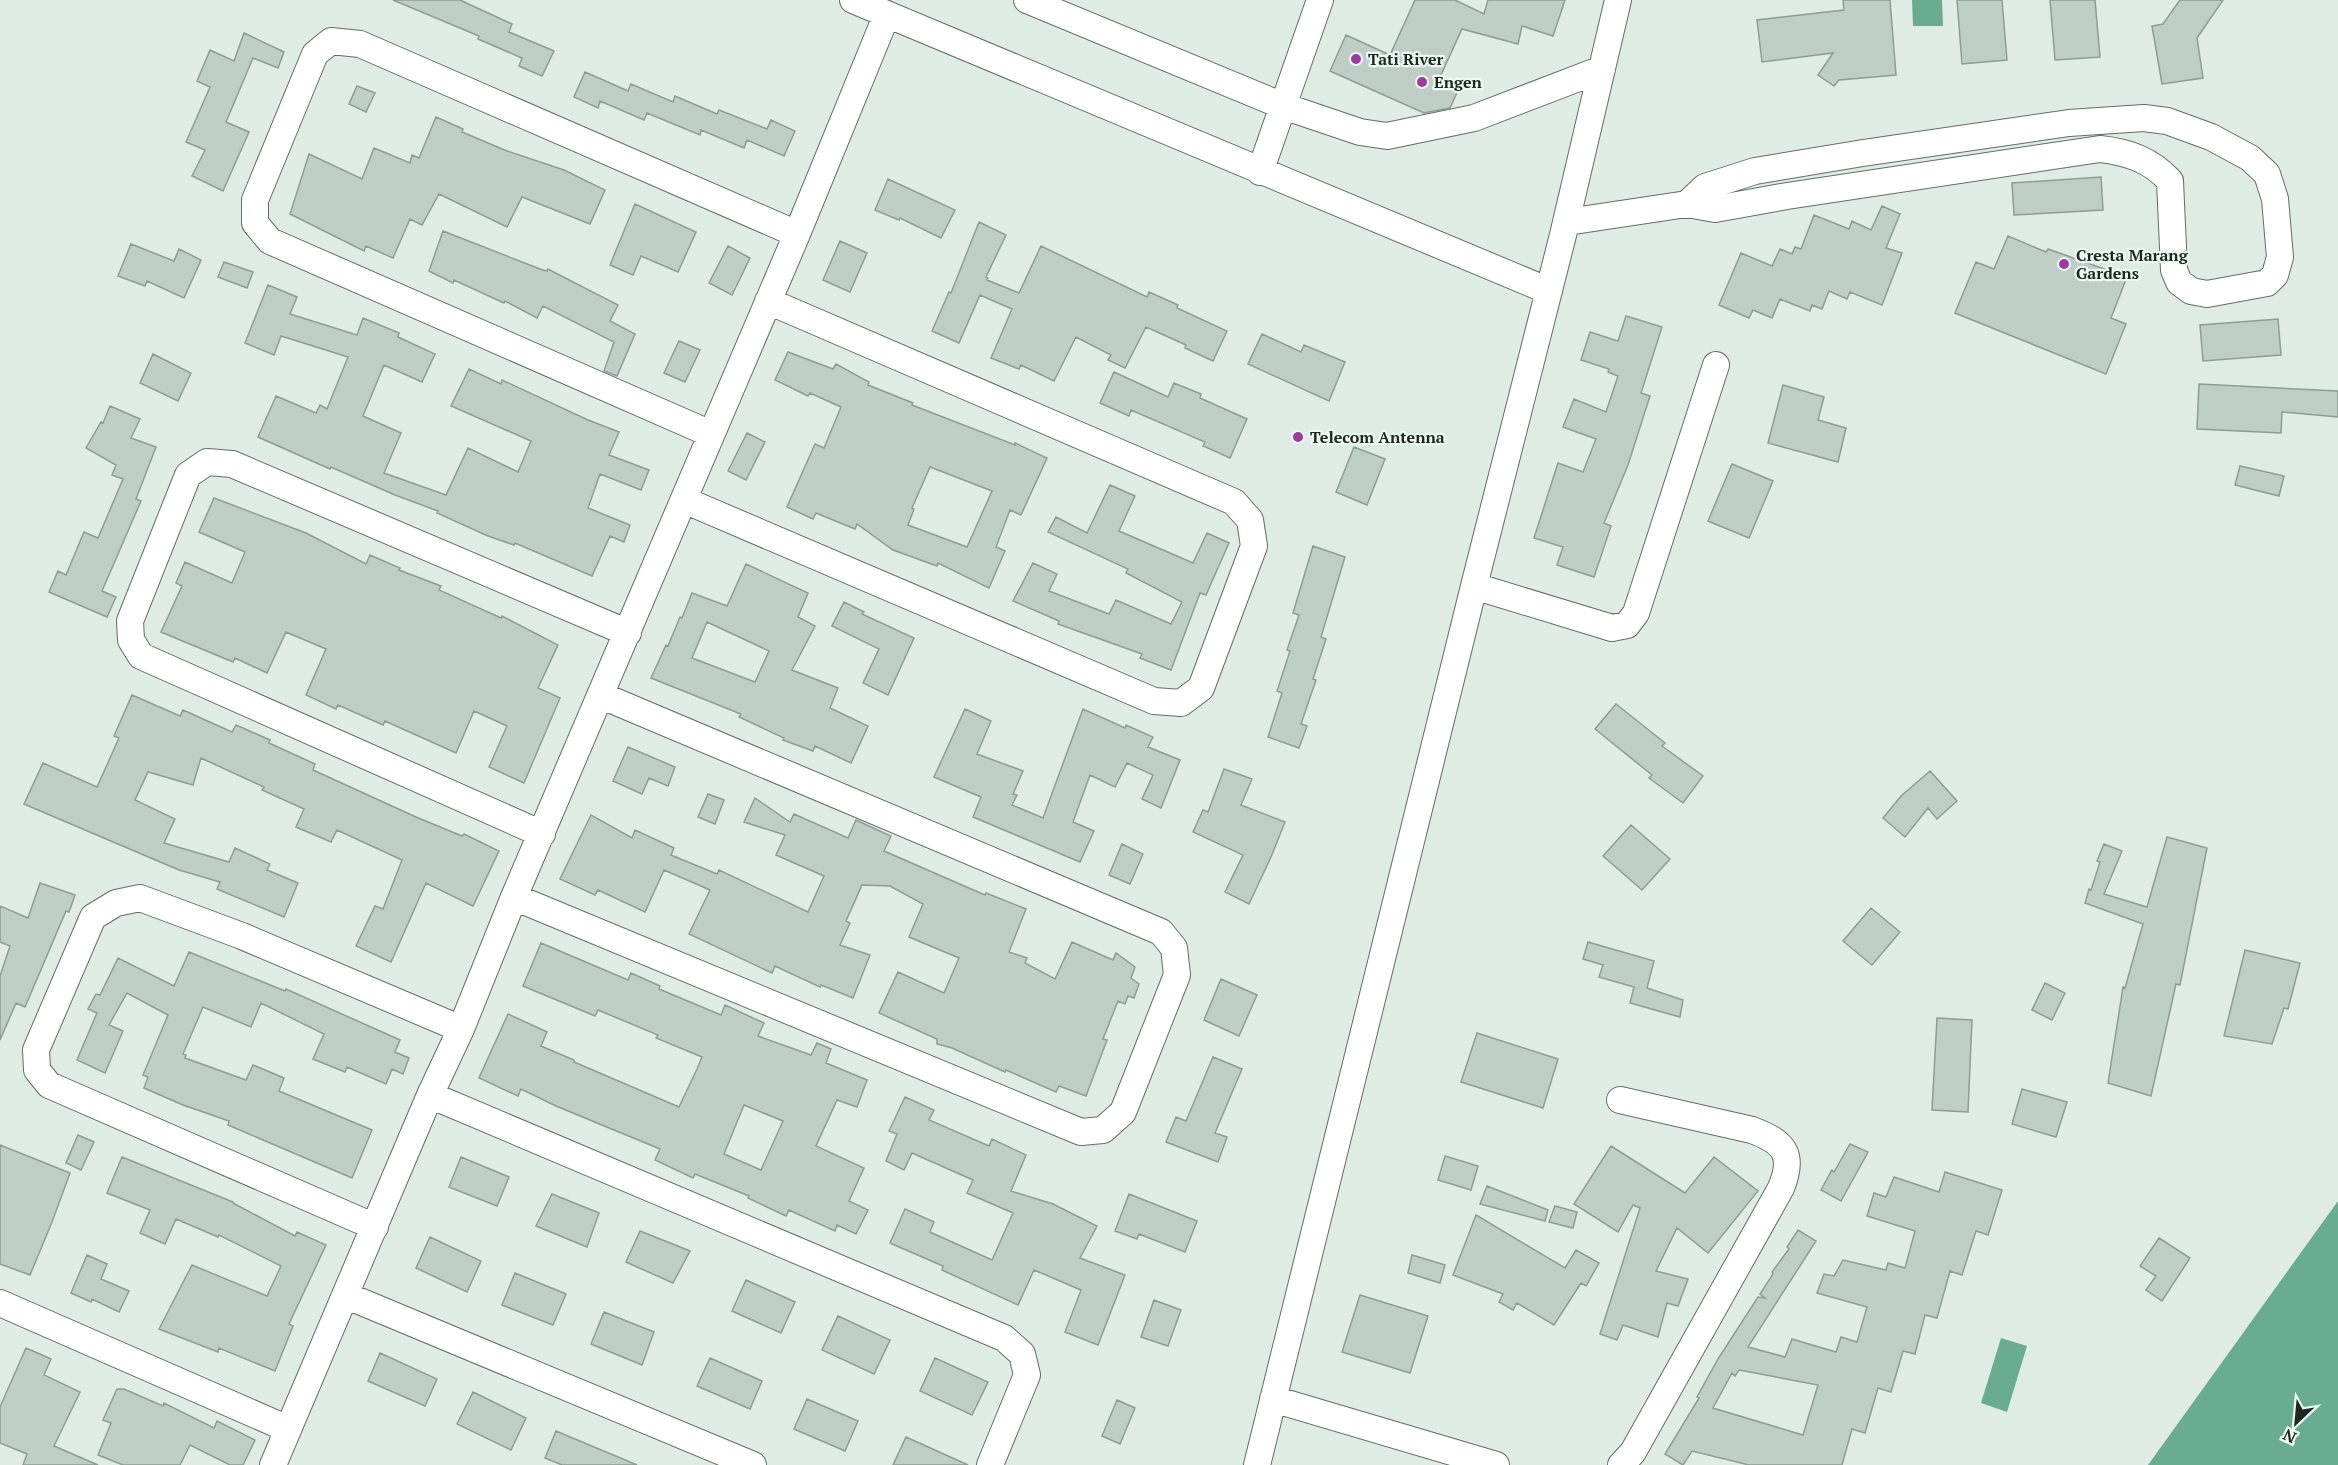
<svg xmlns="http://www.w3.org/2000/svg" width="2338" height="1465" font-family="'PT Serif',serif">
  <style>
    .water { fill: #6aac92 }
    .building { fill: #bfcdc7; stroke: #8e9c96; stroke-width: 1.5; fill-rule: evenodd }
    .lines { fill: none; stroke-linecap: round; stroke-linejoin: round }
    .minor-casing { stroke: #616e68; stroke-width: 28 }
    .minor { stroke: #fff; stroke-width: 26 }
    .poi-dot { fill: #9d399f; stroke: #ebf9f3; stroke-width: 2 }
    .labels { text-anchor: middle; stroke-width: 4.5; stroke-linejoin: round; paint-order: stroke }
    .poi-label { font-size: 16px; font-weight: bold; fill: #202623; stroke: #ebf9f3; text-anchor: start }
  </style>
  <rect width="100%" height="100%" fill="#deece5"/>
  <path class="water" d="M 1912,0 L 1942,0 L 1943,26 L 1913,26 Z
    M 2338,1201 L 2338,1465 L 2148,1465 L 2166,1440 Z
    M 2001,1338 L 2027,1346 L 2007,1412 L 1981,1403 Z"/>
  <path class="building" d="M 393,0 L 460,0 L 512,24 L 509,32 L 554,51 L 542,76 L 519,66 L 522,58 L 478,39 L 479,36 Z
    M 1415,0 L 1455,0 L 1484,14 L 1488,0 L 1565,0 L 1553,36 L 1522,26 L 1518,44 L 1462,29 L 1440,77 L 1460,86 L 1450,108 L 1424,113 L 1330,71 L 1346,35 L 1390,55 Z
    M 1843,0 L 1890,0 L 1896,75 L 1839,80 L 1834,86 L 1818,75 L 1833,53 L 1762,62 L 1757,20 L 1844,10 Z
    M 1957,0 L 2002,0 L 2007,60 L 1962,64 Z
    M 2050,0 L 2095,0 L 2100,57 L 2055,60 Z
    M 2180,0 L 2223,0 L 2197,38 L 2203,78 L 2162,84 L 2152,26 L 2163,24 Z
    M 244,33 L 284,52 L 278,68 L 253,58 L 226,122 L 249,132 L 223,191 L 192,176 L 205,150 L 186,142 L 210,87 L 197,81 L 210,50 L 234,61 Z
    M 585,72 L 628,91 L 631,84 L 673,102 L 675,96 L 717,114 L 719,110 L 767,129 L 771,120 L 795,131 L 784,156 L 747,140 L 744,148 L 701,130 L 700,135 L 647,113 L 644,120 L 600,101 L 598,108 L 574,97 Z
    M 357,86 L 375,93 L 366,112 L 349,104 Z
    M 436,117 L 463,129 L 462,132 L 507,151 L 564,170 L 605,190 L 590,224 L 522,197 L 507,227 L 439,194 L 422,225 L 410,219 L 393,258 L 366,246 L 364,251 L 290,214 L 309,154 L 362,179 L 374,148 L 410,163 L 412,155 L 419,158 Z
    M 2101,177 L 2103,210 L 2014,215 L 2012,183 Z
    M 888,179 L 955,210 L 941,238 L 900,218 L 899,220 L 875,210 Z
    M 635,204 L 696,232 L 678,272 L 641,256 L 633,275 L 610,265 Z
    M 1882,206 L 1900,214 L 1886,248 L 1902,253 L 1882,305 L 1850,292 L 1847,299 L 1829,291 L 1822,309 L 1812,305 L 1810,311 L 1780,299 L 1772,318 L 1753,310 L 1749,318 L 1719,305 L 1741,253 L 1772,266 L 1780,249 L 1792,254 L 1795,247 L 1801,249 L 1814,215 L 1849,229 L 1852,221 L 1871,230 Z
    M 979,222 L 1006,235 L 986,277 L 988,278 L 987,280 L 1019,293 L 1041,246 L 1147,297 L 1149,292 L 1178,305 L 1177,308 L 1227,331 L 1213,361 L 1185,348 L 1186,345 L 1146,327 L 1125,368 L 1108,360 L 1111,355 L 1076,337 L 1054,381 L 1021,365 L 1019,369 L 991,358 L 1012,309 L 980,295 L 959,343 L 932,331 L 949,292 L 951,293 Z
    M 443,231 L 540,269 L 547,271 L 548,269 L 618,305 L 610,321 L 635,334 L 617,376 L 604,371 L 614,342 L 543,306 L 537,318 L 505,301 L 504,303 L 454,280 L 453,283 L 429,271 Z
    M 2008,236 L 2046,252 L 2048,249 L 2127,277 L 2111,318 L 2126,324 L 2106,374 L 1955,313 L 1976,262 L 1994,269 Z
    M 840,241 L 867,253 L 850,292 L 823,280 Z
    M 131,244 L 174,261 L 179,249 L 201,260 L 184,298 L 147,281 L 145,286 L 118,276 Z
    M 728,246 L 750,258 L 732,295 L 709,283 Z
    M 224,262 L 253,272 L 247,288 L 218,277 Z
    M 268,285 L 297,297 L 290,314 L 357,335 L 363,318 L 399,333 L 398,337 L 435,354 L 422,382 L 384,365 L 363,416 L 401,433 L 384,473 L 446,495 L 468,448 L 518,472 L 531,441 L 451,406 L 469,369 L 501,384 L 502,380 L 588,420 L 619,432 L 609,455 L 649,470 L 641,490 L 600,474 L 588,508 L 630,525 L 624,542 L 610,536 L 592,576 L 515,543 L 514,545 L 488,536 L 437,513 L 438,511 L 395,495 L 331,467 L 330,469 L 258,437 L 276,396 L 316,413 L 320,405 L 327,409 L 348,357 L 281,336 L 274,355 L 245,343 Z
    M 1626,316 L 1662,327 L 1641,393 L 1650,396 L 1628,465 L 1604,523 L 1611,526 L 1594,577 L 1557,565 L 1563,547 L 1534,538 L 1558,463 L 1583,472 L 1596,439 L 1563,427 L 1574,399 L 1606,412 L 1618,376 L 1608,372 L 1609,369 L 1581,360 L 1590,332 L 1618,341 Z
    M 2278,319 L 2281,355 L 2203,361 L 2200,325 Z
    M 1262,334 L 1301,352 L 1304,345 L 1345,362 L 1329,401 L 1248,364 Z
    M 679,341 L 700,350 L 685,382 L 664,373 Z
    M 788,352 L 833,369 L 836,364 L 869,382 L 868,385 L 913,403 L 912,405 L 1015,445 L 1015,443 L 1047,458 L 1021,515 L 1010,510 L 996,547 L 1005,551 L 989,588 L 938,563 L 937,566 L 893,550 L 857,524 L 855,529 L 816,513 L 813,519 L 787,507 L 815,444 L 824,448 L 841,407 L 810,393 L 808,396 L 775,380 ZM 930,467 L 992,491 L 967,547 L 908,525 L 914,509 L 912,508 Z
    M 153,354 L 191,373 L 178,401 L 140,383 Z
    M 1114,372 L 1168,397 L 1174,383 L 1201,394 L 1200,398 L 1247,419 L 1230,458 L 1203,446 L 1205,442 L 1131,410 L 1129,416 L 1100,403 Z
    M 2199,384 L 2338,391 L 2338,417 L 2282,412 L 2281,433 L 2197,429 Z
    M 1783,385 L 1824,397 L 1818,420 L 1846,428 L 1838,462 L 1768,443 Z
    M 110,406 L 140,419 L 131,438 L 156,447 L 136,499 L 141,501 L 102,591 L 116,597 L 107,617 L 49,592 L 58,571 L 66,575 L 84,532 L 98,538 L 123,479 L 112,475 L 116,465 L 86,448 L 101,422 L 103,423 Z
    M 747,433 L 765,442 L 746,480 L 728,471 Z
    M 1354,447 L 1385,459 L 1367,505 L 1336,492 Z
    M 1732,464 L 1773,481 L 1749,538 L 1708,521 Z
    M 2240,466 L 2284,476 L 2279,496 L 2235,485 Z
    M 1110,485 L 1135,496 L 1119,531 L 1193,563 L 1207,533 L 1229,543 L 1206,595 L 1200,593 L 1171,670 L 1140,658 L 1142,654 L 1058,624 L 1059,621 L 1013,601 L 1033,563 L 1057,574 L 1049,591 L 1109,614 L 1116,600 L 1171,624 L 1182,602 L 1126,573 L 1128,569 L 1048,532 L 1056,517 L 1087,533 Z
    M 214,498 L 306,533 L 366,564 L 370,555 L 400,568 L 399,570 L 441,586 L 439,590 L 501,618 L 502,616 L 558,645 L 538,688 L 560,698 L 524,783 L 489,767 L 507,726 L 474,711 L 456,753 L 385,721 L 383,725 L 338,705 L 336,709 L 306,695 L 326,649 L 286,632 L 267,673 L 235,658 L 233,662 L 161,632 L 182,586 L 176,583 L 185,562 L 232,583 L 245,552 L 199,532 Z
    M 1313,546 L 1345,557 L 1321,637 L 1326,639 L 1313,679 L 1316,680 L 1301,724 L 1307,726 L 1299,748 L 1268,737 L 1282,693 L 1277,691 L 1290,651 L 1287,650 L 1299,615 L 1293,613 Z
    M 746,564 L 808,593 L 798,617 L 815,626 L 792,670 L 838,688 L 830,708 L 868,726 L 851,763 L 815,746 L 813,751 L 783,740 L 784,738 L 739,717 L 741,714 L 651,678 L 666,645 L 668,646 L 680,617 L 682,618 L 692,593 L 727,606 ZM 707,622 L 769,651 L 755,682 L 692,658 Z
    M 844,602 L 864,612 L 862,614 L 914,638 L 888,695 L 863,683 L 879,649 L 832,626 Z
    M 132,695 L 180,716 L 183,710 L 232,732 L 236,725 L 270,740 L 269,743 L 315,764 L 313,770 L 416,817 L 462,836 L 464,834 L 499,851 L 473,906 L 426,883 L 391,962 L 356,946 L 375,906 L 383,909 L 402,860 L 337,830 L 331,842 L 296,827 L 304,809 L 262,790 L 264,787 L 201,758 L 193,785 L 148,772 L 135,800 L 175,819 L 164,843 L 229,862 L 235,848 L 270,864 L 267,870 L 298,883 L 284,917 L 217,889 L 220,882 L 179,870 L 24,804 L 43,763 L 97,787 L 119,738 L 114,736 Z
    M 1616,704 L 1665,743 L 1662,746 L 1703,776 L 1683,803 L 1649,778 L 1652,775 L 1595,729 Z
    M 965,709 L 991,721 L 977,754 L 1023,771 L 1013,794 L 1017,795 L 1012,805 L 1043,818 L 1083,709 L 1125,728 L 1126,725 L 1153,737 L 1148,747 L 1180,760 L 1161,808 L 1142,799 L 1153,775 L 1127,763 L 1115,787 L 1090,775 L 1073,822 L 1094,831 L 1080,862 L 973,817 L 981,797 L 934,777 Z
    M 628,747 L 675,767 L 668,786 L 649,778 L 642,794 L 613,781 Z
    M 1224,769 L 1252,779 L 1241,805 L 1285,822 L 1271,857 L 1249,904 L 1225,892 L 1243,855 L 1193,832 L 1203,810 L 1208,812 Z
    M 1930,771 L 1957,801 L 1937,819 L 1928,808 L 1905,837 L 1883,818 L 1901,796 Z
    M 708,794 L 724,800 L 715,824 L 698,817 Z
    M 755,798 L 790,822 L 794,814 L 848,838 L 856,820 L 891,836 L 884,851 L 985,895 L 986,893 L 1026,909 L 1009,952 L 1027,958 L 1025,963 L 1055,979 L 1072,942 L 1113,960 L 1116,953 L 1135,967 L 1131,978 L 1139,984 L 1134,998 L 1128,996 L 1125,1004 L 1118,1001 L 1103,1039 L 1107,1040 L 1086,1096 L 1059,1086 L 1056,1092 L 1006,1070 L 1005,1072 L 952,1048 L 937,1044 L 937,1039 L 879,1013 L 898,972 L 944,993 L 959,958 L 909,937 L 923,904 L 890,886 L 862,885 L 846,921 L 850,923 L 840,945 L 870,955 L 853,998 L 821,985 L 820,987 L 775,966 L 772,973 L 689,934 L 710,890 L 664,870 L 645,912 L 598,890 L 595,895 L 560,879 L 591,815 L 632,838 L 635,830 L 674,848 L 671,855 L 717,874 L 719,870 L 808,912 L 824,876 L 776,855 L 785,835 L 744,822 Z
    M 1631,825 L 1670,859 L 1642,890 L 1603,856 Z
    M 2167,837 L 2207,848 L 2180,985 L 2176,984 L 2151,1096 L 2108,1083 L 2123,987 L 2125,988 L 2143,924 L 2085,903 L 2089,889 L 2091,890 L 2100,862 L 2097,861 L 2104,844 L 2122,851 L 2104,894 L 2147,907 Z
    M 1122,844 L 1143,854 L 1130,884 L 1109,875 Z
    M 40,883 L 75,895 L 69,912 L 66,911 L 25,1007 L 16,1003 L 0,1040 L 0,976 L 10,946 L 0,942 L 0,906 L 28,918 Z
    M 1871,908 L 1900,932 L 1872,965 L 1843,941 Z
    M 1588,942 L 1654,961 L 1647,988 L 1683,1000 L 1680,1017 L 1630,1003 L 1634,987 L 1599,977 L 1603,965 L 1583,959 Z
    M 541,943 L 628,980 L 631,973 L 660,986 L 659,989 L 721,1015 L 725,1005 L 764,1023 L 758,1036 L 811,1055 L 817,1043 L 831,1049 L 826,1063 L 867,1080 L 857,1107 L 837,1100 L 816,1146 L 864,1168 L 849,1201 L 868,1210 L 856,1234 L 837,1225 L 835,1231 L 789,1210 L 786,1216 L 748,1198 L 749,1196 L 695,1174 L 693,1178 L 655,1160 L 660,1149 L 556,1106 L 521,1089 L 518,1096 L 479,1078 L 508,1014 L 547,1032 L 541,1046 L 574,1060 L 574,1062 L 679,1107 L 697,1069 L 702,1057 L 656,1038 L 658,1035 L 598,1010 L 595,1016 L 523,986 ZM 744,1105 L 783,1121 L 761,1170 L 724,1154 Z
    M 2245,950 L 2300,963 L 2288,1009 L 2284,1008 L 2272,1044 L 2224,1036 Z
    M 189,952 L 285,991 L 286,989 L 400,1040 L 395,1052 L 409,1058 L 403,1074 L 392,1069 L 386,1084 L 347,1067 L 345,1072 L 313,1059 L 324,1034 L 261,1003 L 251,1027 L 203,1007 L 183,1054 L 186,1055 L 185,1058 L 246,1080 L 253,1065 L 284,1078 L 279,1091 L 372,1130 L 352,1178 L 228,1125 L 229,1121 L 183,1105 L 144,1088 L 148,1077 L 143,1075 L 168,1015 L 127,993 L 109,1025 L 123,1031 L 105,1073 L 77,1060 L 97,1013 L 88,1009 L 96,994 L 100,995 L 118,958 L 174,986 Z
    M 1221,979 L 1257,995 L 1239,1036 L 1204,1020 Z
    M 2045,983 L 2065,993 L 2052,1020 L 2032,1010 Z
    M 1937,1018 L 1972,1020 L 1968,1112 L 1932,1110 Z
    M 1477,1033 L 1558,1059 L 1543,1108 L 1461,1082 Z
    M 1213,1057 L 1242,1069 L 1215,1133 L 1227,1137 L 1218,1162 L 1166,1142 L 1176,1117 L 1186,1121 Z
    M 2022,1089 L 2067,1102 L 2056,1137 L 2012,1124 Z
    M 905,1097 L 934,1110 L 929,1120 L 989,1146 L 992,1139 L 1026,1155 L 1011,1191 L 1053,1204 L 1097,1226 L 1080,1258 L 1125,1275 L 1098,1345 L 1065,1332 L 1081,1290 L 1034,1270 L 1018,1305 L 942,1270 L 943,1266 L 890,1243 L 905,1209 L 934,1222 L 930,1232 L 992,1260 L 1013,1213 L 967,1193 L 973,1180 L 912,1153 L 904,1170 L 886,1161 L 897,1134 L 889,1131 Z
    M 78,1135 L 94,1142 L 81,1170 L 66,1163 Z
    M 1850,1144 L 1868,1152 L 1841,1201 L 1821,1190 L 1832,1170 L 1834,1172 Z
    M 0,1145 L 70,1173 L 52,1222 L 30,1275 L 0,1264 Z
    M 1611,1146 L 1685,1193 L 1714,1157 L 1758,1191 L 1708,1253 L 1677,1228 L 1656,1271 L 1688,1279 L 1678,1306 L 1667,1303 L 1658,1337 L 1623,1325 L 1617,1340 L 1600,1334 L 1640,1208 L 1633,1205 L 1618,1232 L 1574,1204 Z
    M 1445,1156 L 1478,1166 L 1471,1190 L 1438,1180 Z
    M 122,1157 L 233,1202 L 233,1203 L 295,1236 L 297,1232 L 326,1245 L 289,1324 L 293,1326 L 275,1371 L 219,1348 L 218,1352 L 159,1329 L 192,1265 L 267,1296 L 281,1266 L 219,1235 L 218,1237 L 176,1219 L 165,1244 L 140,1233 L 150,1210 L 107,1193 Z
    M 461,1157 L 509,1177 L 497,1206 L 449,1187 Z
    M 1945,1172 L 2002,1190 L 1988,1235 L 1976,1231 L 1962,1275 L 1950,1271 L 1937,1318 L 1925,1315 L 1915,1354 L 1903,1351 L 1891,1392 L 1878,1388 L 1865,1433 L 1852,1429 L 1842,1465 L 1749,1465 L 1692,1451 L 1683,1465 L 1665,1454 L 1699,1398 L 1697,1397 L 1718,1359 L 1758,1297 L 1765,1298 L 1760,1294 L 1773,1274 L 1772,1272 L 1789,1249 L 1787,1247 L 1798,1230 L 1816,1241 L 1748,1347 L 1785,1357 L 1792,1339 L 1836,1352 L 1841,1337 L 1857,1342 L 1867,1307 L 1817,1293 L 1824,1274 L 1834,1276 L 1843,1260 L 1886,1270 L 1888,1263 L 1905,1268 L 1915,1231 L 1867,1216 L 1874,1193 L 1886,1197 L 1894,1177 L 1939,1192 ZM 1739,1370 L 1818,1385 L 1803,1435 L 1713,1408 L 1732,1373 L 1735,1376 Z
    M 1487,1186 L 1548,1210 L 1545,1221 L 1480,1204 Z
    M 552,1194 L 599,1213 L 587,1247 L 536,1226 Z
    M 1129,1194 L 1197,1221 L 1185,1252 L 1139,1234 L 1137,1239 L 1115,1231 Z
    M 1555,1206 L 1577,1212 L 1573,1228 L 1549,1222 Z
    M 1476,1215 L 1565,1268 L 1576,1250 L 1599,1263 L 1586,1286 L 1581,1283 L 1554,1325 L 1517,1303 L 1513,1310 L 1499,1302 L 1503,1294 L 1453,1275 Z
    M 640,1231 L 690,1251 L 673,1283 L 626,1262 Z
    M 430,1237 L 481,1261 L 467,1292 L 416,1268 Z
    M 2159,1238 L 2190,1258 L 2162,1301 L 2146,1290 L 2156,1276 L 2140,1266 Z
    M 87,1255 L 107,1264 L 101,1279 L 129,1291 L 119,1312 L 92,1299 L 91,1302 L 71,1293 Z
    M 1412,1255 L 1445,1265 L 1440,1283 L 1408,1273 Z
    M 515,1273 L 566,1294 L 553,1325 L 502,1305 Z
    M 746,1280 L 795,1302 L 781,1333 L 732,1311 Z
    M 1360,1295 L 1428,1316 L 1410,1373 L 1342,1352 Z
    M 1154,1300 L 1181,1310 L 1168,1346 L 1141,1337 Z
    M 604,1312 L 654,1332 L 642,1365 L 591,1344 Z
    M 838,1316 L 890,1340 L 874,1374 L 822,1350 Z
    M 26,1348 L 51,1359 L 44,1375 L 80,1392 L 54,1446 L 98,1465 L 23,1465 L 27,1454 L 0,1443 L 0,1407 Z
    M 380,1353 L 437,1379 L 425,1406 L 368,1381 Z
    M 710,1358 L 762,1381 L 750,1409 L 697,1386 Z
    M 935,1358 L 988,1382 L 972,1415 L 920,1391 Z
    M 117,1389 L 124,1389 L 163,1406 L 164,1403 L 214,1428 L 217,1421 L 255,1440 L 243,1465 L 230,1465 L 190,1445 L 180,1465 L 123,1465 L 98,1455 L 111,1423 L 103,1420 Z
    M 473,1392 L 526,1418 L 511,1450 L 457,1424 Z
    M 807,1399 L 858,1421 L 845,1451 L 794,1429 Z
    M 1117,1400 L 1135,1408 L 1120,1444 L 1102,1436 Z
    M 556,1431 L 637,1465 L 562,1465 L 545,1458 Z
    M 906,1437 L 968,1465 L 893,1465 Z"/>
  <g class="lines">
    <defs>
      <path id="minor" d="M 853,0 L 1549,291
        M 1027,0 L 1283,106 L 1360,132 L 1387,136 L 1474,118 L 1602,69
        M 1260,172 L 1320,0
        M 1567,222 L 1687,204 L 1715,209 L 1787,196 L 2100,149 C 2128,152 2151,160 2170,181 L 2174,270 L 2179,282 L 2191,291 L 2207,294 L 2267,283 L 2275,275 L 2280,257 L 2275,199 L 2267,174 L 2250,158 L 2211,137 L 2167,121 L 2144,118 L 2069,123 L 1863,153 L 1755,171 L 1705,187 L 1687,204
        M 711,434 L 270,241 L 255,223 L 255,200 L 315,54 L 331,41 L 360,44 L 797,234
        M 684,500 L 1154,701 L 1181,703 L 1201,688 L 1254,546 L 1250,520 L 1234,502 L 768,301
        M 1474,586 L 1612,628 L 1627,625 L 1636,613 L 1716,365
        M 542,834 L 141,656 L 131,640 L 130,621 L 188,475 L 207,462 L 232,464 L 628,633
        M 514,897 L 1081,1132 L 1103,1130 L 1123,1112 L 1177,975 L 1174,948 L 1161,932 L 600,695
        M 430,1095 L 1004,1338 L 1022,1354 L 1027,1375 L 990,1465
        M 1620,1100 L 1752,1130 C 1784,1142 1795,1154 1781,1188 L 1633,1452 L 1621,1465
        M 375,1227 L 49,1085 L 37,1070 L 36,1050 L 93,917 L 116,903 L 140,898 L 242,936 L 461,1029
        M 345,1295 L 753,1465
        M 0,1303 L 288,1429
        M 1273,1399 L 1496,1465
        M 273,1465 L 430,1095 L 461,1029 L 514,897 L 797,234 L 887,14
        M 1257,1465 L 1474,586 L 1563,235 L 1618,0"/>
    </defs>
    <use href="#minor" class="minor-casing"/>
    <use href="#minor" class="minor"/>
  </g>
  <g class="poi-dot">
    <circle cx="1356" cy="59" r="6"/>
    <circle cx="1422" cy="82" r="6"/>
    <circle cx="2064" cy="264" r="6"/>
    <circle cx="1298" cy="437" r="6"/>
  </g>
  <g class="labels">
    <g class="poi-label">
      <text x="1368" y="65">Tati River</text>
      <text x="1434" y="88">Engen</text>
      <text x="2076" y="261">Cresta Marang<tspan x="2076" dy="18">Gardens</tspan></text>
      <text x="1310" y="443">Telecom Antenna</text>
    </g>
  </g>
  <g transform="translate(2296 1423) rotate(206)" stroke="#ebf9f3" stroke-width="4.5" paint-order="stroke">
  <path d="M0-4.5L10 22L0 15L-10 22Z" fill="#202623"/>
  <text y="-9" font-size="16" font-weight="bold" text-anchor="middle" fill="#202623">N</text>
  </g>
</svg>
